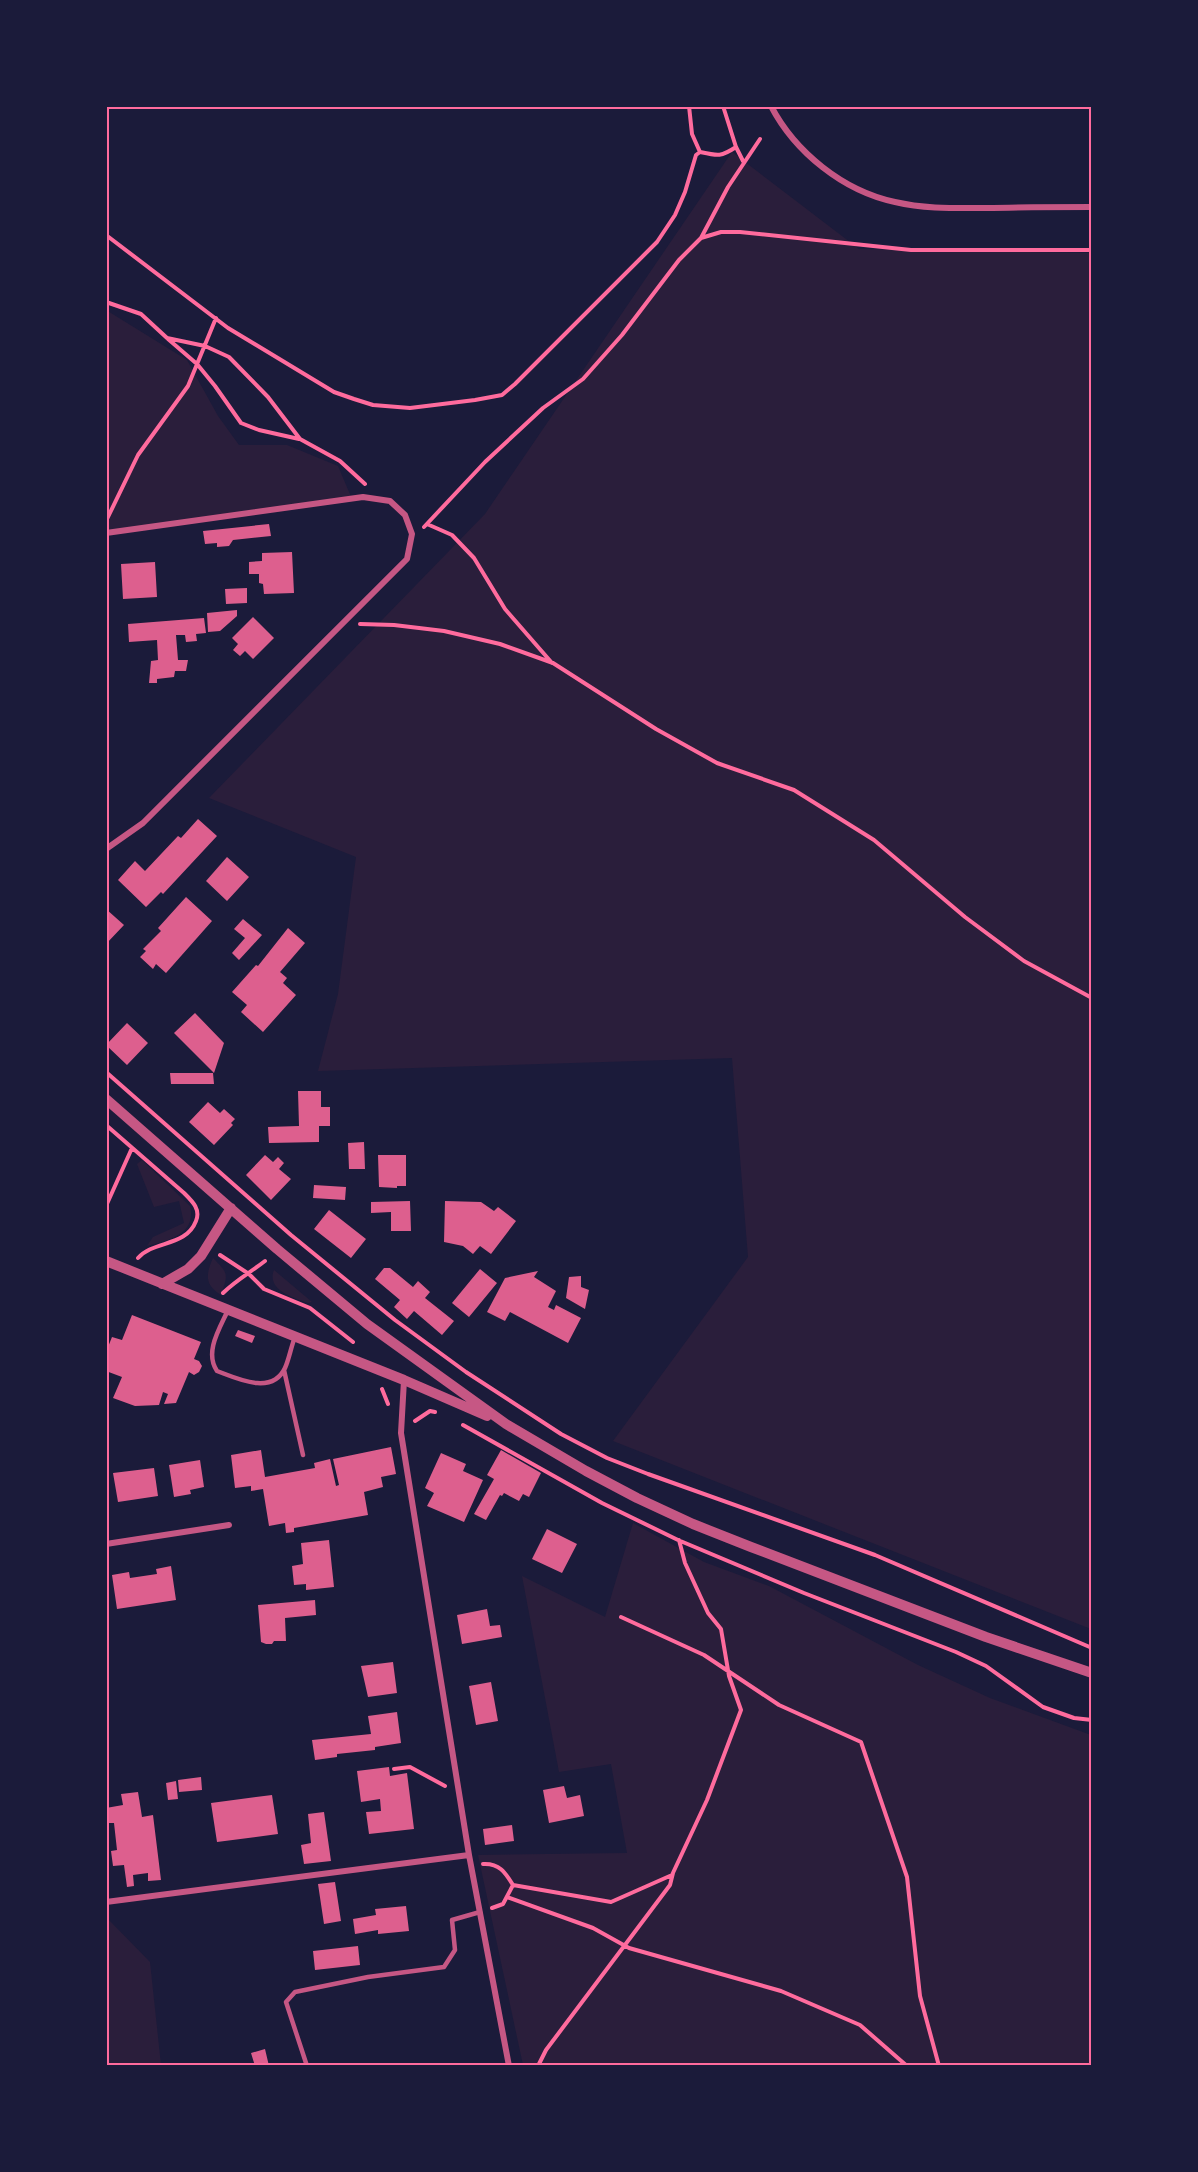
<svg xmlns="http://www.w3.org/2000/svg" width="1198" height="2172" font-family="Overpass,sans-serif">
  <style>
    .green { fill: #2a1e3b }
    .building { fill: #dd5f8e }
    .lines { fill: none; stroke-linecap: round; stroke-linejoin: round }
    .path { stroke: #ff6b9d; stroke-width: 4 }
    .service { stroke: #c65784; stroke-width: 4.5 }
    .minor { stroke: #c65784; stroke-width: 6 }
    .tertiary { stroke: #c65784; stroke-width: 10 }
    .neatline { fill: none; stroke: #ff6b9d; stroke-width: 2 }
  </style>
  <rect width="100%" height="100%" fill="#1b1b3a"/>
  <path class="green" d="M 732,152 L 859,249 L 1091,253 L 1091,1629 L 613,1441 L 748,1257 L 732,1058 L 318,1071 L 338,994 L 356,857 L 209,798 L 485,514 Z
    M 106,310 L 187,360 L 218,416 L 239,445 L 287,445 L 338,466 L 352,499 L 107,534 Z
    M 142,1160 L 190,1206 C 197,1234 168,1241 147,1246 L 153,1237 L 184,1223 L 179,1201 L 154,1207 L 137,1164 Z
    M 213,1258 C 229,1274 228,1274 221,1295 C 204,1285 206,1274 213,1258 Z
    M 274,1270 L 312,1302 L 308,1303 C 294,1298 266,1290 274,1270 Z
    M 633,1523 L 704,1562 L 769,1586 L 918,1665 L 990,1698 L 1091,1735 L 1091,2065 L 523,2065 L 478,1855 L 627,1853 L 611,1764 L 559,1772 L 522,1576 L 605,1617 Z
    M 106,1917 L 150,1962 L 161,2065 L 107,2065 Z"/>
  <path class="building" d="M 269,524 L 271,536 L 233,540 L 229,546 L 217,547 L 217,543 L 205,544 L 203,531 Z
    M 292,552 L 294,593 L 264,594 L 263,584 L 259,583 L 259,574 L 249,574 L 249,562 L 262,561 L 262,553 Z
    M 155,562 L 157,597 L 123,599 L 121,564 Z
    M 247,588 L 247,603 L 226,604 L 225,589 Z
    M 237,610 L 237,616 L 220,631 L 208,632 L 207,613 Z
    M 253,617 L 274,638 L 253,659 L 245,651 L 240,656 L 233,650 L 238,644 L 232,638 Z
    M 204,618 L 206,633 L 196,634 L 197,641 L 186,642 L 185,635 L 176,635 L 178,660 L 188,660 L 186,671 L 175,671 L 174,677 L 157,679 L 157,683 L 149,683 L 151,661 L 158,660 L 157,640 L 129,642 L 128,624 Z
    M 198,819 L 217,836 L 163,894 L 161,892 L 146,907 L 118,880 L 135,861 L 145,871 L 178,836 L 181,838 Z
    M 227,857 L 249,877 L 227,901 L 206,881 Z
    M 186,897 L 212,921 L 166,973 L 156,964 L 153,969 L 140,957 L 146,951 L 143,949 L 161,931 L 158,928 Z
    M 106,909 L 124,925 L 106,944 Z
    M 243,919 L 262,935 L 239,960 L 232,953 L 245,938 L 234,929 Z
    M 288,928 L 305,943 L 280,972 L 287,978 L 283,983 L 296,995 L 263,1032 L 241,1012 L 247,1005 L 232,992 L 256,965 L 258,966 Z
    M 195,1013 L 224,1043 L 214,1073 L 174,1033 Z
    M 127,1023 L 148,1043 L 127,1065 L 106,1045 Z
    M 170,1073 L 213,1073 L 214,1084 L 171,1084 Z
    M 298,1091 L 321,1091 L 321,1107 L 330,1107 L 330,1126 L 319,1126 L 319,1142 L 269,1143 L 268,1127 L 299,1126 Z
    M 208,1102 L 220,1113 L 224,1109 L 235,1119 L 231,1123 L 233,1125 L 214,1145 L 189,1122 Z
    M 364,1142 L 365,1169 L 349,1169 L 348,1143 Z
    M 265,1155 L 273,1162 L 278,1157 L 284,1163 L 279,1169 L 291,1179 L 271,1200 L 246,1175 Z
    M 378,1155 L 406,1155 L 406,1186 L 397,1186 L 397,1188 L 379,1187 Z
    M 314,1185 L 346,1187 L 345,1200 L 313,1198 Z
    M 410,1201 L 411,1231 L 391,1231 L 391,1212 L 371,1213 L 371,1202 Z
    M 445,1201 L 481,1202 L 494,1211 L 498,1207 L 516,1221 L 491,1254 L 480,1246 L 473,1254 L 463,1246 L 444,1242 Z
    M 329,1210 L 366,1239 L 351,1258 L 314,1229 Z
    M 384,1268 L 390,1268 L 413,1287 L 418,1281 L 430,1292 L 425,1298 L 454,1321 L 442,1335 L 414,1311 L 407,1319 L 394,1307 L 400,1300 L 375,1279 Z
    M 480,1269 L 497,1283 L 469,1317 L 452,1303 Z
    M 538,1271 L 534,1277 L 556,1291 L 548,1307 L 554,1310 L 556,1305 L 581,1318 L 568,1343 L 510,1312 L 505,1321 L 487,1312 L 505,1278 Z
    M 581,1276 L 581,1287 L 589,1290 L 585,1309 L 566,1298 L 569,1277 Z
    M 132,1315 L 201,1342 L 194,1359 L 199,1361 L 202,1366 L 199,1372 L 194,1375 L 189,1372 L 176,1403 L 164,1404 L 168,1394 L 163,1392 L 159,1405 L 135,1406 L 113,1398 L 122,1377 L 106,1371 L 106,1352 L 112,1337 L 122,1340 Z
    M 238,1330 L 255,1336 L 252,1343 L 235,1336 Z
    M 391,1447 L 396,1474 L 381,1477 L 383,1487 L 364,1492 L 368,1515 L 294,1528 L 294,1532 L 286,1533 L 285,1523 L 269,1526 L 263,1489 L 251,1491 L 251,1486 L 235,1488 L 231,1455 L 261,1450 L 265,1477 L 315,1468 L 314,1463 L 330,1459 L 336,1486 L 339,1485 L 333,1459 Z
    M 501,1450 L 541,1473 L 529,1497 L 523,1494 L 519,1501 L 504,1493 L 502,1496 L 500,1495 L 486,1520 L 474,1514 L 494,1479 L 487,1475 Z
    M 441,1453 L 466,1464 L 463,1471 L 483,1480 L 464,1522 L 427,1506 L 434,1493 L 425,1488 Z
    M 200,1460 L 204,1487 L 190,1490 L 191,1494 L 174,1497 L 169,1465 Z
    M 154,1468 L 158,1496 L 118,1502 L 113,1473 Z
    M 547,1529 L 577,1544 L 562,1573 L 532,1559 Z
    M 329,1540 L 334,1587 L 306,1590 L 306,1584 L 294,1585 L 292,1566 L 303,1564 L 301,1543 Z
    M 171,1566 L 176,1600 L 117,1609 L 112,1575 L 129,1572 L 130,1578 L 157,1574 L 156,1569 Z
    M 315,1600 L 316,1615 L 285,1618 L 286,1641 L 274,1641 L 272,1644 L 266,1644 L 261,1642 L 258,1605 Z
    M 487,1609 L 490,1626 L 500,1625 L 502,1637 L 462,1644 L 457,1615 Z
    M 393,1662 L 397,1693 L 368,1697 L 361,1666 Z
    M 491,1682 L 498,1721 L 476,1725 L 469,1686 Z
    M 397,1712 L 401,1743 L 375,1747 L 375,1750 L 337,1754 L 337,1757 L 315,1760 L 312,1740 L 371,1734 L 368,1716 Z
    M 389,1767 L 390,1776 L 407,1773 L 414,1829 L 369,1834 L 366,1812 L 381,1811 L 380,1799 L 361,1802 L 357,1771 Z
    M 201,1777 L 202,1790 L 179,1792 L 178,1780 Z
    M 176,1781 L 178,1799 L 168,1800 L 166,1783 Z
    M 564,1786 L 567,1798 L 580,1795 L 584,1816 L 549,1823 L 543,1790 Z
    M 138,1792 L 142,1817 L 153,1815 L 161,1880 L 148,1881 L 148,1873 L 133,1875 L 134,1886 L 127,1887 L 124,1865 L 113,1866 L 111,1851 L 117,1850 L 114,1823 L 106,1823 L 106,1808 L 123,1805 L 121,1794 Z
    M 272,1795 L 278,1834 L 217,1842 L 211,1803 Z
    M 324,1812 L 331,1861 L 304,1864 L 301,1845 L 311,1843 L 308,1814 Z
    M 512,1825 L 514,1841 L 485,1845 L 483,1829 Z
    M 335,1882 L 341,1921 L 324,1924 L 318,1884 Z
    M 406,1906 L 409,1931 L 378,1934 L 378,1930 L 355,1934 L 353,1919 L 376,1915 L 375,1909 Z
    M 358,1946 L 360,1965 L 315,1970 L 313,1951 Z
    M 265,2049 L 269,2066 L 255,2066 L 251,2053 Z"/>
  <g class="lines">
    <path class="path" d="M 689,106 L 692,134 L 700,152
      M 723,106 L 736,147 L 743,161
      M 106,235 L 228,328 L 334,392 L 354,399 L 373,405 L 410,408 L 475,400 L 502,395 L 515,384 L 657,242 L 675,215 L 685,192 L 696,155 L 700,152 C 718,156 721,157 736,147
      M 701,238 L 728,187 L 760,139
      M 106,302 L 141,314 L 167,338 L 205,346 L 229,357 L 268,397 L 300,439 L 340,461 L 365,484
      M 168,339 L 197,364 L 215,386 L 241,423 L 259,430 L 299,439
      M 107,519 L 138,455 L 188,386 L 216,318
      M 427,524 L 452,535 L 474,558 L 505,609 L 552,663
      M 424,527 L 485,462 L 543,408 L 583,379 L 622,335 L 679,260 L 701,238 L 721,232 L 740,232 L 911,250 L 1092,250
      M 360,624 L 394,625 L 444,631 L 500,644 L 553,663 L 656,729 L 717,763 L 794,790 L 874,840 L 965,917 L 1024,961 L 1092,998
      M 106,1072 L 291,1235 L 395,1320 L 466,1372 L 561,1434 L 607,1458 L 648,1474 L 875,1555 L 1092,1648
      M 106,1125 L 184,1193 C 192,1201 201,1209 196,1221 C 186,1247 154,1240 138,1258
      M 106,1206 L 132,1148
      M 220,1255 L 249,1274 L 264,1289 L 310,1308 L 353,1342
      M 223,1293 C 236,1280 251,1272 265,1261
      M 382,1389 L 388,1404
      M 415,1421 L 430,1411 L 435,1412
      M 463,1425 L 602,1503 L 678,1540 L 804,1593 L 956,1652 L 986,1666 L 1043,1707 L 1074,1718 L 1092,1720
      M 621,1617 L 704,1655 L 779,1705 L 861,1742 L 907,1877 L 920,1996 L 939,2066
      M 394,1769 L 410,1767 L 445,1786
      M 483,1864 C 499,1863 505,1872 513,1885 L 503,1904 L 492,1908
      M 513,1885 L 611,1902 L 672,1875 L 707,1800 L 741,1710 L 729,1676 L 721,1629 L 708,1613 L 685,1563 L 679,1540
      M 507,1897 L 593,1928 L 629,1948 L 781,1991 L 860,2025 L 907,2066
      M 538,2066 L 546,2050 L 670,1885 L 673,1873"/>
    <path class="service" d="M 228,1310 C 220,1328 204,1352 217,1371 C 236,1378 272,1396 285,1368 C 289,1359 291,1347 295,1337
      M 284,1370 L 303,1455
      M 307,2066 L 286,2002 L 295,1992 L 368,1977 L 444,1967 L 455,1950 L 452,1920 L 480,1912"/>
    <path class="minor" d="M 771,106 C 795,152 843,191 895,202 C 925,209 955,208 986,208 C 1021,207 1056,207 1092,207
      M 106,533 L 363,497 L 390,501 L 405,515 L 412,534 L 407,559 L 143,823 L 106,849
      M 404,1380 L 401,1433 L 469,1855 L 509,2066
      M 106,1544 L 229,1525
      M 106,1902 L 469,1855"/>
    <path class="tertiary" d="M 106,1099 L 277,1249 L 367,1324 L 506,1424 L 586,1471 L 637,1498 L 693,1524 L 751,1547 L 986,1637 L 1092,1673
      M 106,1261 L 404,1380 L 487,1416
      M 162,1284 L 188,1269 L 201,1256 L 231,1208"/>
  </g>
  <rect width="1198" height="2172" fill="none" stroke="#1b1b3a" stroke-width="216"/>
  <rect x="108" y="108" width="982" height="1956" class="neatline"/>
</svg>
